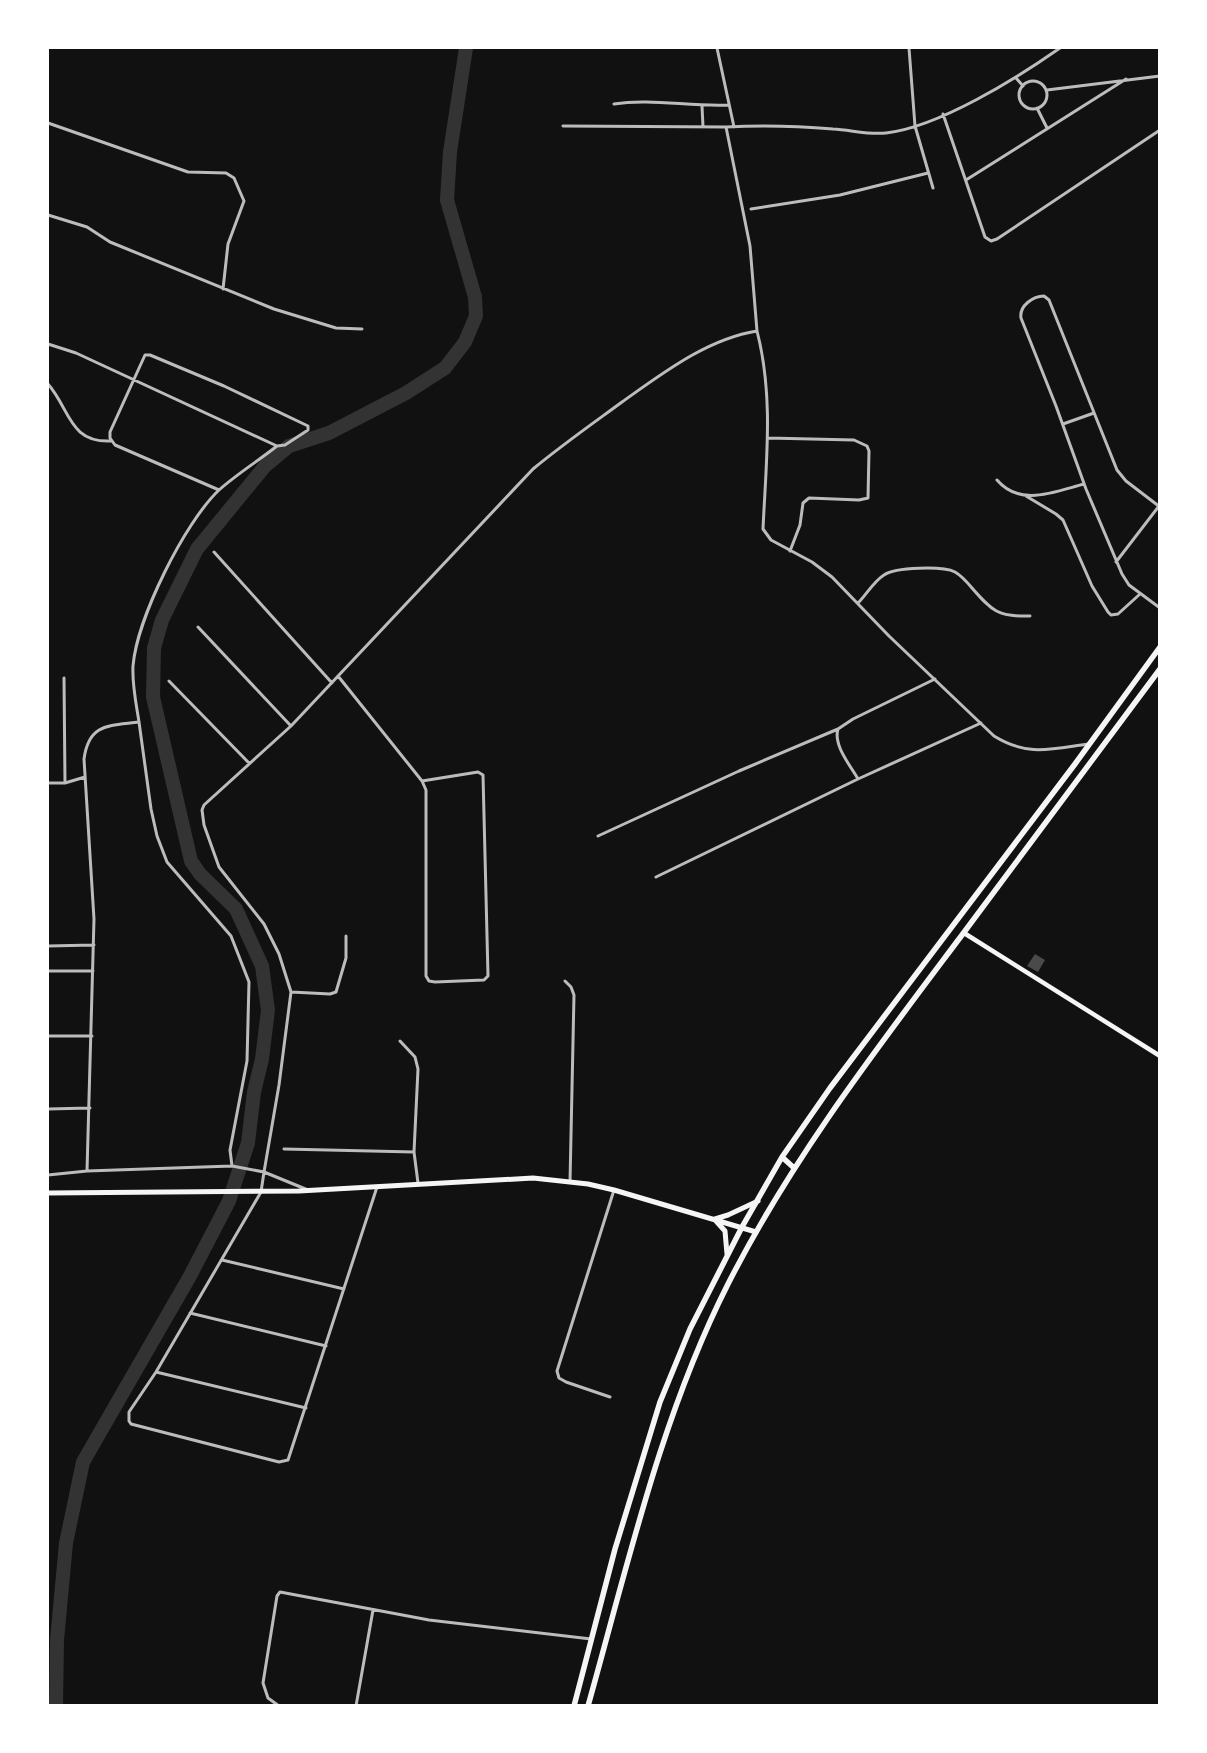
<svg xmlns="http://www.w3.org/2000/svg" width="1207" height="1753" font-family="Karla,sans-serif">
  <style>
    .lines { fill: none; stroke-linecap: round; stroke-linejoin: round }
    .river { stroke: #333; stroke-width: 14 }
    .building { fill: #4a4a4a }
    .minor { stroke: #bcbcbc; stroke-width: 3 }
    .secondary { stroke: #f5f5f5; stroke-width: 4.5 }
    .primary { stroke: #f5f5f5; stroke-width: 5 }
    .trunk { stroke: #f5f5f5; stroke-width: 5.5 }
  </style>
  <rect width="100%" height="100%" fill="#111"/>
  <g class="lines">
    <path class="river" d="M 56,1706 L 57,1640 L 66,1543 L 83,1462 L 190,1276 L 229,1201 L 248,1143 L 254,1092 L 262,1059 L 268,1010 L 262,966 L 236,909 L 200,874 L 191,861 L 153,697 L 154,648 L 162,620 L 197,549 L 265,466 L 289,446 L 329,433 L 406,393 L 445,368 L 465,342 L 476,316 L 475,297 L 447,200 L 450,152 L 466,48"/>
  </g>
  <path class="building" d="M 1035,954 L 1045,960 L 1038,972 L 1027,966 Z"/>
  <g class="lines">
    <path class="minor" d="M 717,48 L 734,127
      M 909,48 L 915,126 L 933,188
      M 1016,78 L 1023,86
      M1019 95a14 14 0 1 1 28 0a14 14 0 1 1-28 0Z
      M 1047,90 L 1160,76
      M 614,104 C 650,98 691,107 728,105
      M 702,106 L 703,127
      M 1037,108 L 1047,128
      M 943,114 L 985,237 L 991,241 L 997,239 L 1160,130
      M 48,123 L 188,172 L 226,173 L 234,178 L 244,201 L 228,244 L 223,289
      M 563,126 L 726,127
      M 966,180 L 1126,79
      M 751,209 L 840,195 L 928,173
      M 48,215 L 87,227 L 110,242 L 274,309 L 336,328 L 362,329
      M 757,331 C 774,397 766,462 763,529 L 771,540 L 812,562 L 832,577 L 889,636 L 994,736 C 1028,757 1051,749 1088,744
      M 48,344 L 76,353 L 277,446 C 258,461 237,474 219,490 C 185,522 137,618 133,666 C 132,685 136,703 139,722 C 109,726 89,723 84,759 L 94,919 L 87,1171 L 48,1175
      M 48,384 C 70,409 69,443 111,441
      M 1063,424 L 1094,413
      M 768,438 L 854,440 L 867,446 L 869,451 L 868,498 L 859,500 L 809,498 L 803,503 L 800,525 L 790,551
      M 997,480 C 1020,507 1054,492 1084,484
      M 219,490 L 115,445 L 110,438 L 110,432 L 145,355 L 150,355 L 224,386 L 308,426 L 308,430 L 285,445 L 277,446
      M 1026,496 L 1056,514 L 1063,520 L 1092,586 L 1108,612 L 1111,615 L 1118,614 L 1140,594
      M 1160,507 L 1126,481 L 1117,470 L 1049,300 L 1044,296 C 1033,296 1019,306 1021,318 L 1056,406 L 1086,489 L 1122,574 L 1129,585 L 1160,608
      M 214,552 L 332,683
      M 1116,562 L 1159,506
      M 858,603 C 866,595 874,581 884,575 C 895,567 943,566 955,572 C 962,576 967,582 972,588 C 992,611 998,617 1030,616
      M 198,627 L 291,726
      M 338,676 L 422,781 L 426,790 L 426,976 L 429,981 L 435,982 L 484,980 L 488,976 L 483,775 L 478,772 L 422,781
      M 64,678 L 65,783
      M 169,681 L 249,763
      M 139,722 L 151,809 L 157,836 L 167,862 L 231,936 L 249,982 L 247,1061 L 230,1150 L 232,1166 L 264,1172 L 261,1192 L 156,1372 L 129,1412 L 129,1421 L 131,1424 L 279,1462 L 288,1460 L 377,1187
      M 858,779 C 850,765 833,745 838,729 L 853,719 L 935,679
      M 48,783 L 65,783 L 85,777
      M 598,836 L 739,771 L 838,729
      M 656,877 L 858,779 L 981,723
      M 48,946 L 94,945
      M 48,971 L 93,971
      M 565,981 L 571,987 L 574,995 L 570,1182
      M 291,992 L 330,994 L 336,992 L 346,958 L 346,936
      M 48,1036 L 92,1036
      M 400,1041 L 415,1057 L 418,1069 L 414,1152 L 418,1183
      M 48,1109 L 90,1108
      M 284,1149 L 414,1152
      M 87,1171 L 232,1166
      M 308,1190 L 264,1172 L 279,1085 L 291,992 L 279,954 L 264,924 L 219,867 L 204,825 L 202,810 L 204,805 L 291,726 L 533,469 C 562,445 592,424 622,402 C 663,373 707,339 757,331 L 750,246 L 726,127 C 761,125 798,126 833,129 C 851,130 869,135 886,133 C 939,127 1017,78 1060,48
      M 222,1260 L 344,1289
      M 190,1313 L 326,1346
      M 156,1372 L 306,1408
      M 610,1397 L 566,1382 L 559,1378 L 557,1371 L 614,1190
      M 279,1706 L 268,1698 L 263,1683 L 277,1596 L 280,1592 L 429,1620 L 591,1639
      M 356,1706 L 373,1610"/>
    <path class="secondary" d="M 964,933 L 1160,1056"/>
    <path class="primary" d="M 48,1193 L 299,1191 L 533,1178 L 588,1184 L 614,1190 L 756,1232
      M 715,1219 L 728,1215 L 758,1201
      M 716,1221 L 725,1231 L 727,1254"/>
    <path class="trunk" d="M 782,1157 L 793,1167
      M 574,1706 L 615,1549 L 660,1402 L 690,1329 L 742,1227 L 782,1157 L 830,1088 L 1075,764 L 1160,647
      M 588,1706 C 628,1564 661,1416 728,1284 C 792,1158 878,1047 962,935 C 1028,847 1094,758 1160,669"/>
  </g>
  <rect width="1207" height="1753" fill="none" stroke="#ffffff" stroke-width="98"/>
</svg>
